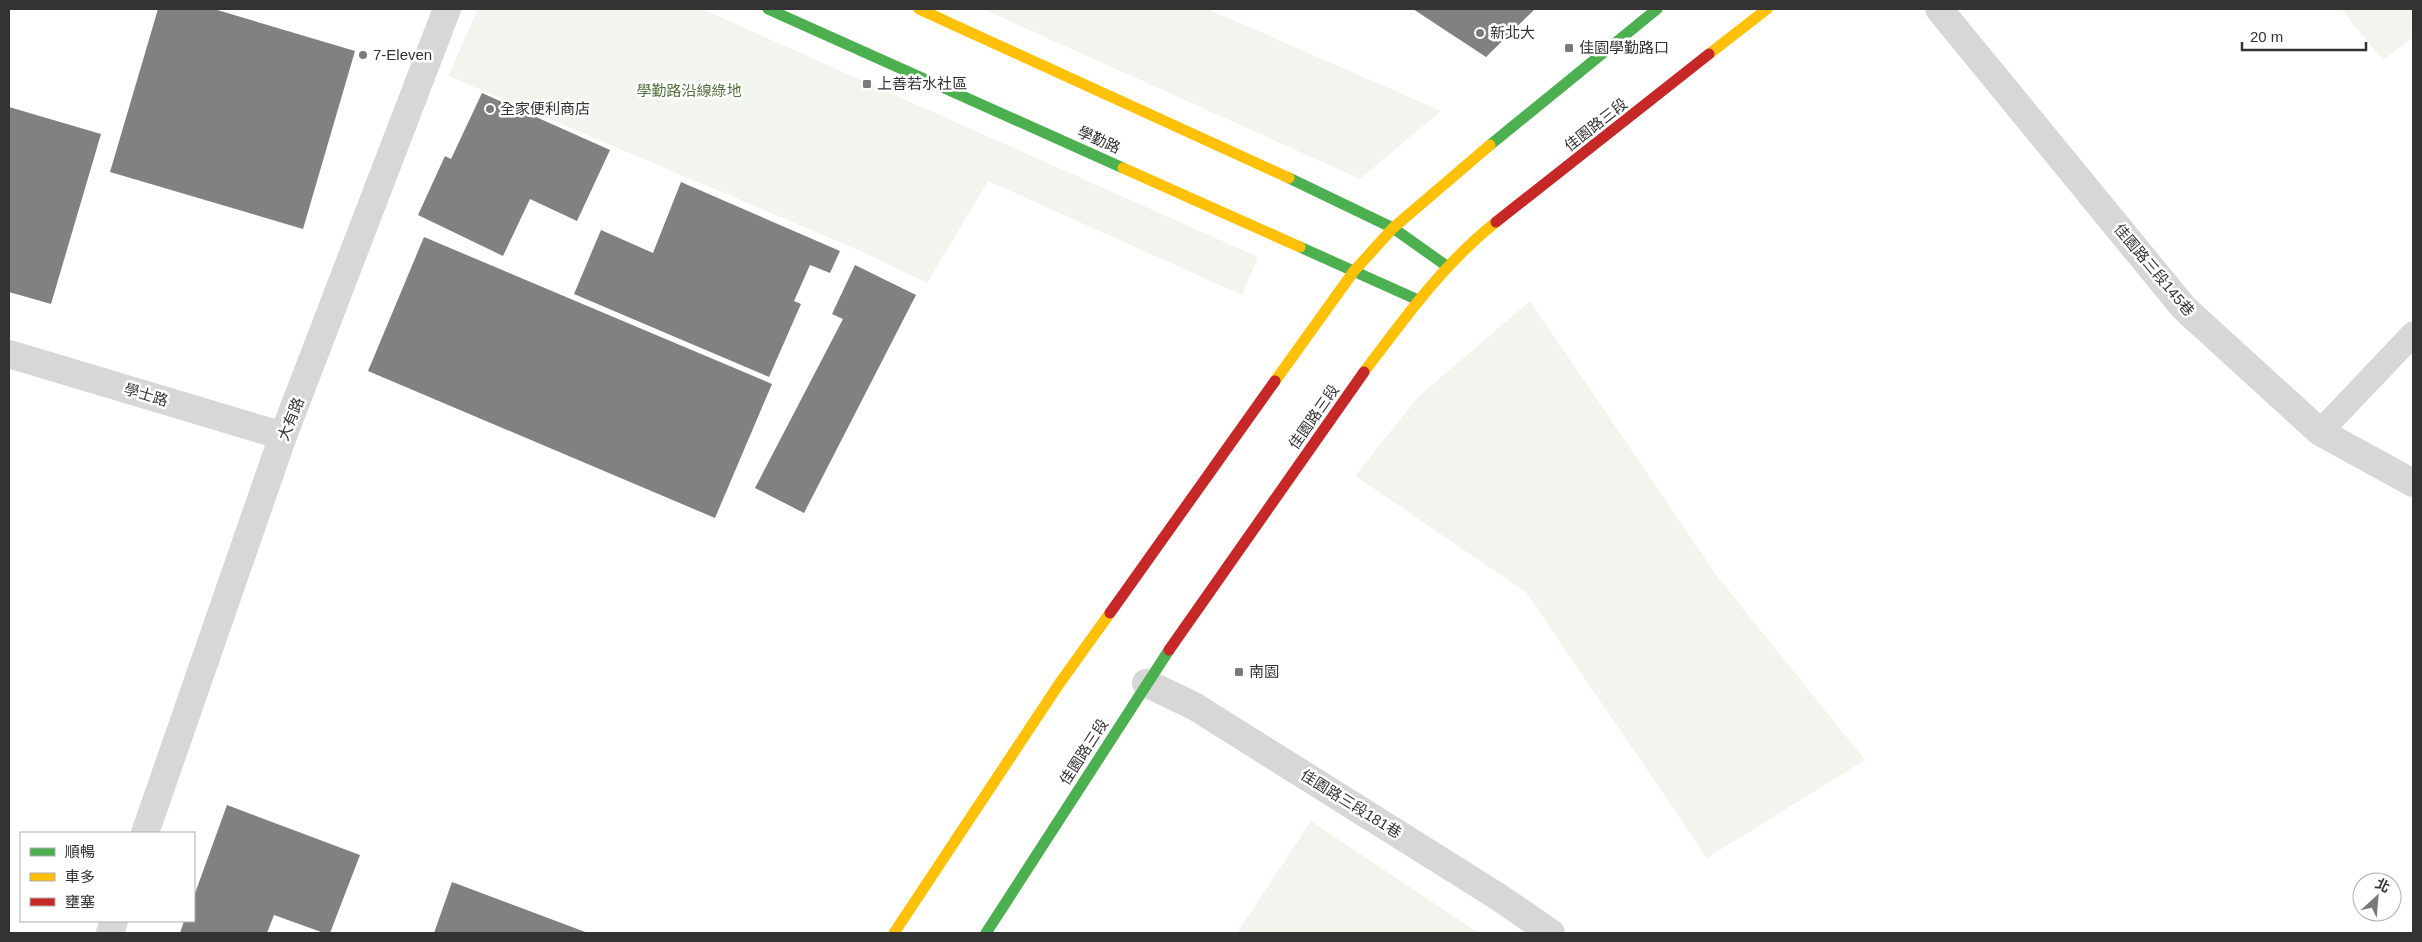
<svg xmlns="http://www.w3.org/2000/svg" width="2422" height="942" font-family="Arial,'Noto Sans TC',sans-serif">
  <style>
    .green { fill: #f1f5ed }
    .building { fill: #818181 }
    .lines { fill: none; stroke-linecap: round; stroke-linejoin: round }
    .lane { stroke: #d7d7d7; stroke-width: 25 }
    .street { stroke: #d7d7d7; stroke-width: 28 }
    .fast { stroke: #4caf50; stroke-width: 11 }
    .slow { stroke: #ffc107; stroke-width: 11 }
    .jam { stroke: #c62828; stroke-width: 11 }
    .poi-dot { fill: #7a7a7a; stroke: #fff; stroke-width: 2 }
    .labels { text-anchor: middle; stroke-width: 5; stroke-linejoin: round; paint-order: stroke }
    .poi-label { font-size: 15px; fill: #333; stroke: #fff; text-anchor: start }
    .park-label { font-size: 15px; fill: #56703f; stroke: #fff }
    .street-label { font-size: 15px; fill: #333; stroke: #fff }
  </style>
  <rect width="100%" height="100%" fill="#fff"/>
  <path class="green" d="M 478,9 L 702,9 L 1258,257 L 1242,295 L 988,181 L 927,283 L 856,249 L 448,76 Z
    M 983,9 L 1208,9 L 1441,111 L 1360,179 Z
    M 2341,9 L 2413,9 L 2413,38 L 2383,60 Z
    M 1530,301 L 1717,576 L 1865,760 L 1707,858 L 1526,592 L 1355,476 L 1418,397 Z
    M 1311,821 L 1479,933 L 1237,933 Z"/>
  <path class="building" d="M 158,9 L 214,9 L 355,51 L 303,229 L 110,172 Z
    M 1413,9 L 1535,9 L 1486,57 Z
    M 482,93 L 610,150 L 577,221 L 530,199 L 503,256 L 418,215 L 445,156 L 451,159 Z
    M 9,107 L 101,134 L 51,304 L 9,292 Z
    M 681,182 L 840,251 L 830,273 L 810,265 L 794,301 L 801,304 L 769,377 L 574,294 L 601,230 L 653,253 Z
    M 424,237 L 772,384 L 715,518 L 368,371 Z
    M 855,265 L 916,295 L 804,513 L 755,488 L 843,319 L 832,314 Z
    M 227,805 L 360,855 L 330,933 L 324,933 L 274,915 L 267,933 L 180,933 L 184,921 L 194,921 L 194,896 Z
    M 452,882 L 588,933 L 434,933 Z"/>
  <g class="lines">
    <path class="lane" d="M 2320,432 L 2413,334"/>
    <path class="street" d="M 1939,9 L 2184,308 L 2320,432 L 2413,483
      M 9,354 L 283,436
      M 1146,683 L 1194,706 L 1497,896 L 1551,933
      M 145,833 L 283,436 L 447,9
      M 110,933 L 114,921"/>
    <path class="fast" d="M 768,9 L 1123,168
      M 1490,145 L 1657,9
      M 1289,178 L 1393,228 L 1448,267
      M 1300,247 L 1418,300
      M 986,933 L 1169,650"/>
    <path class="slow" d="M 919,9 L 1289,178
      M 1709,54 L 1767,9
      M 1123,168 L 1300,247
      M 1364,372 C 1404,319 1443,264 1496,222
      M 1275,381 L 1354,271 L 1393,228 L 1490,145
      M 894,933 L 1059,684 L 1110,613"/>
    <path class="jam" d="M 1496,222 L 1709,54
      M 1110,613 L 1275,381
      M 1169,650 L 1364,372"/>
  </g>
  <g class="poi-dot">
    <circle cx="1480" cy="33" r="5"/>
    <rect x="1564" y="43" width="10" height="10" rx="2.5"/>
    <circle cx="363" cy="55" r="5"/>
    <rect x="862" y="79" width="10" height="10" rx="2.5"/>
    <circle cx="490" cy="109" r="5"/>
    <rect x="1234" y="667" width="10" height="10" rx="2.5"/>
  </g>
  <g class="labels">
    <g class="poi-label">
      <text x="1490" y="38">新北大</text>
      <text x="1579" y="53">佳園學勤路口</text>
      <text x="373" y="60">7-Eleven</text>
      <text x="877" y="89">上善若水社區</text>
      <text x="500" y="114">全家便利商店</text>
      <text x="1249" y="677">南園</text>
    </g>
    <g class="park-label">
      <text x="689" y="96">學勤路沿線綠地</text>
    </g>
    <g class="street-label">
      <text transform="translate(1596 125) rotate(-38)" y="5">佳園路三段</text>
      <text transform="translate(1099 140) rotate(24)" y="5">學勤路</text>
      <text transform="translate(2154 270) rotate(50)" y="5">佳園路三段145巷</text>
      <text transform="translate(146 395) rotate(17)" y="5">學士路</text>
      <text transform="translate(1314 417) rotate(-55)" y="5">佳園路三段</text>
      <text transform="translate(291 419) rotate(-68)" y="5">大有路</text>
      <text transform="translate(1084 752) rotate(-57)" y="5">佳園路三段</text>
      <text transform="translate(1351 804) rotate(32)" y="5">佳園路三段181巷</text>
    </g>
  </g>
  <rect width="2422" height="942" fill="none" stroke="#333333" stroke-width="20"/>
  <rect x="20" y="832" width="175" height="90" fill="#ffffff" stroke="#adadad"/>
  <rect x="30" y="848" width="25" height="8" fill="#4caf50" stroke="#adadad"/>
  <text x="65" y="857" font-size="15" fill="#333333">順暢</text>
  <rect x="30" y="873" width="25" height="8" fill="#ffc107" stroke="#adadad"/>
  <text x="65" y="882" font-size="15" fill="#333333">車多</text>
  <rect x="30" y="898" width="25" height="8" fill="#c62828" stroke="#adadad"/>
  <text x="65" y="907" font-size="15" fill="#333333">壅塞</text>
  <g transform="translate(2377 897) rotate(26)"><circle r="24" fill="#ffffff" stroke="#adadad"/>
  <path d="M0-4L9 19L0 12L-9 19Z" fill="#7a7a7a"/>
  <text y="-8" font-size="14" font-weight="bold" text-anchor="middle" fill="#333333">北</text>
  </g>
  <path d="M2242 42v8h124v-8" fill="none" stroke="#333333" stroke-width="2.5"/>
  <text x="2250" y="42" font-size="15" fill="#333333" stroke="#ffffff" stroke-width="4" paint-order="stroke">20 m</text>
</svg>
